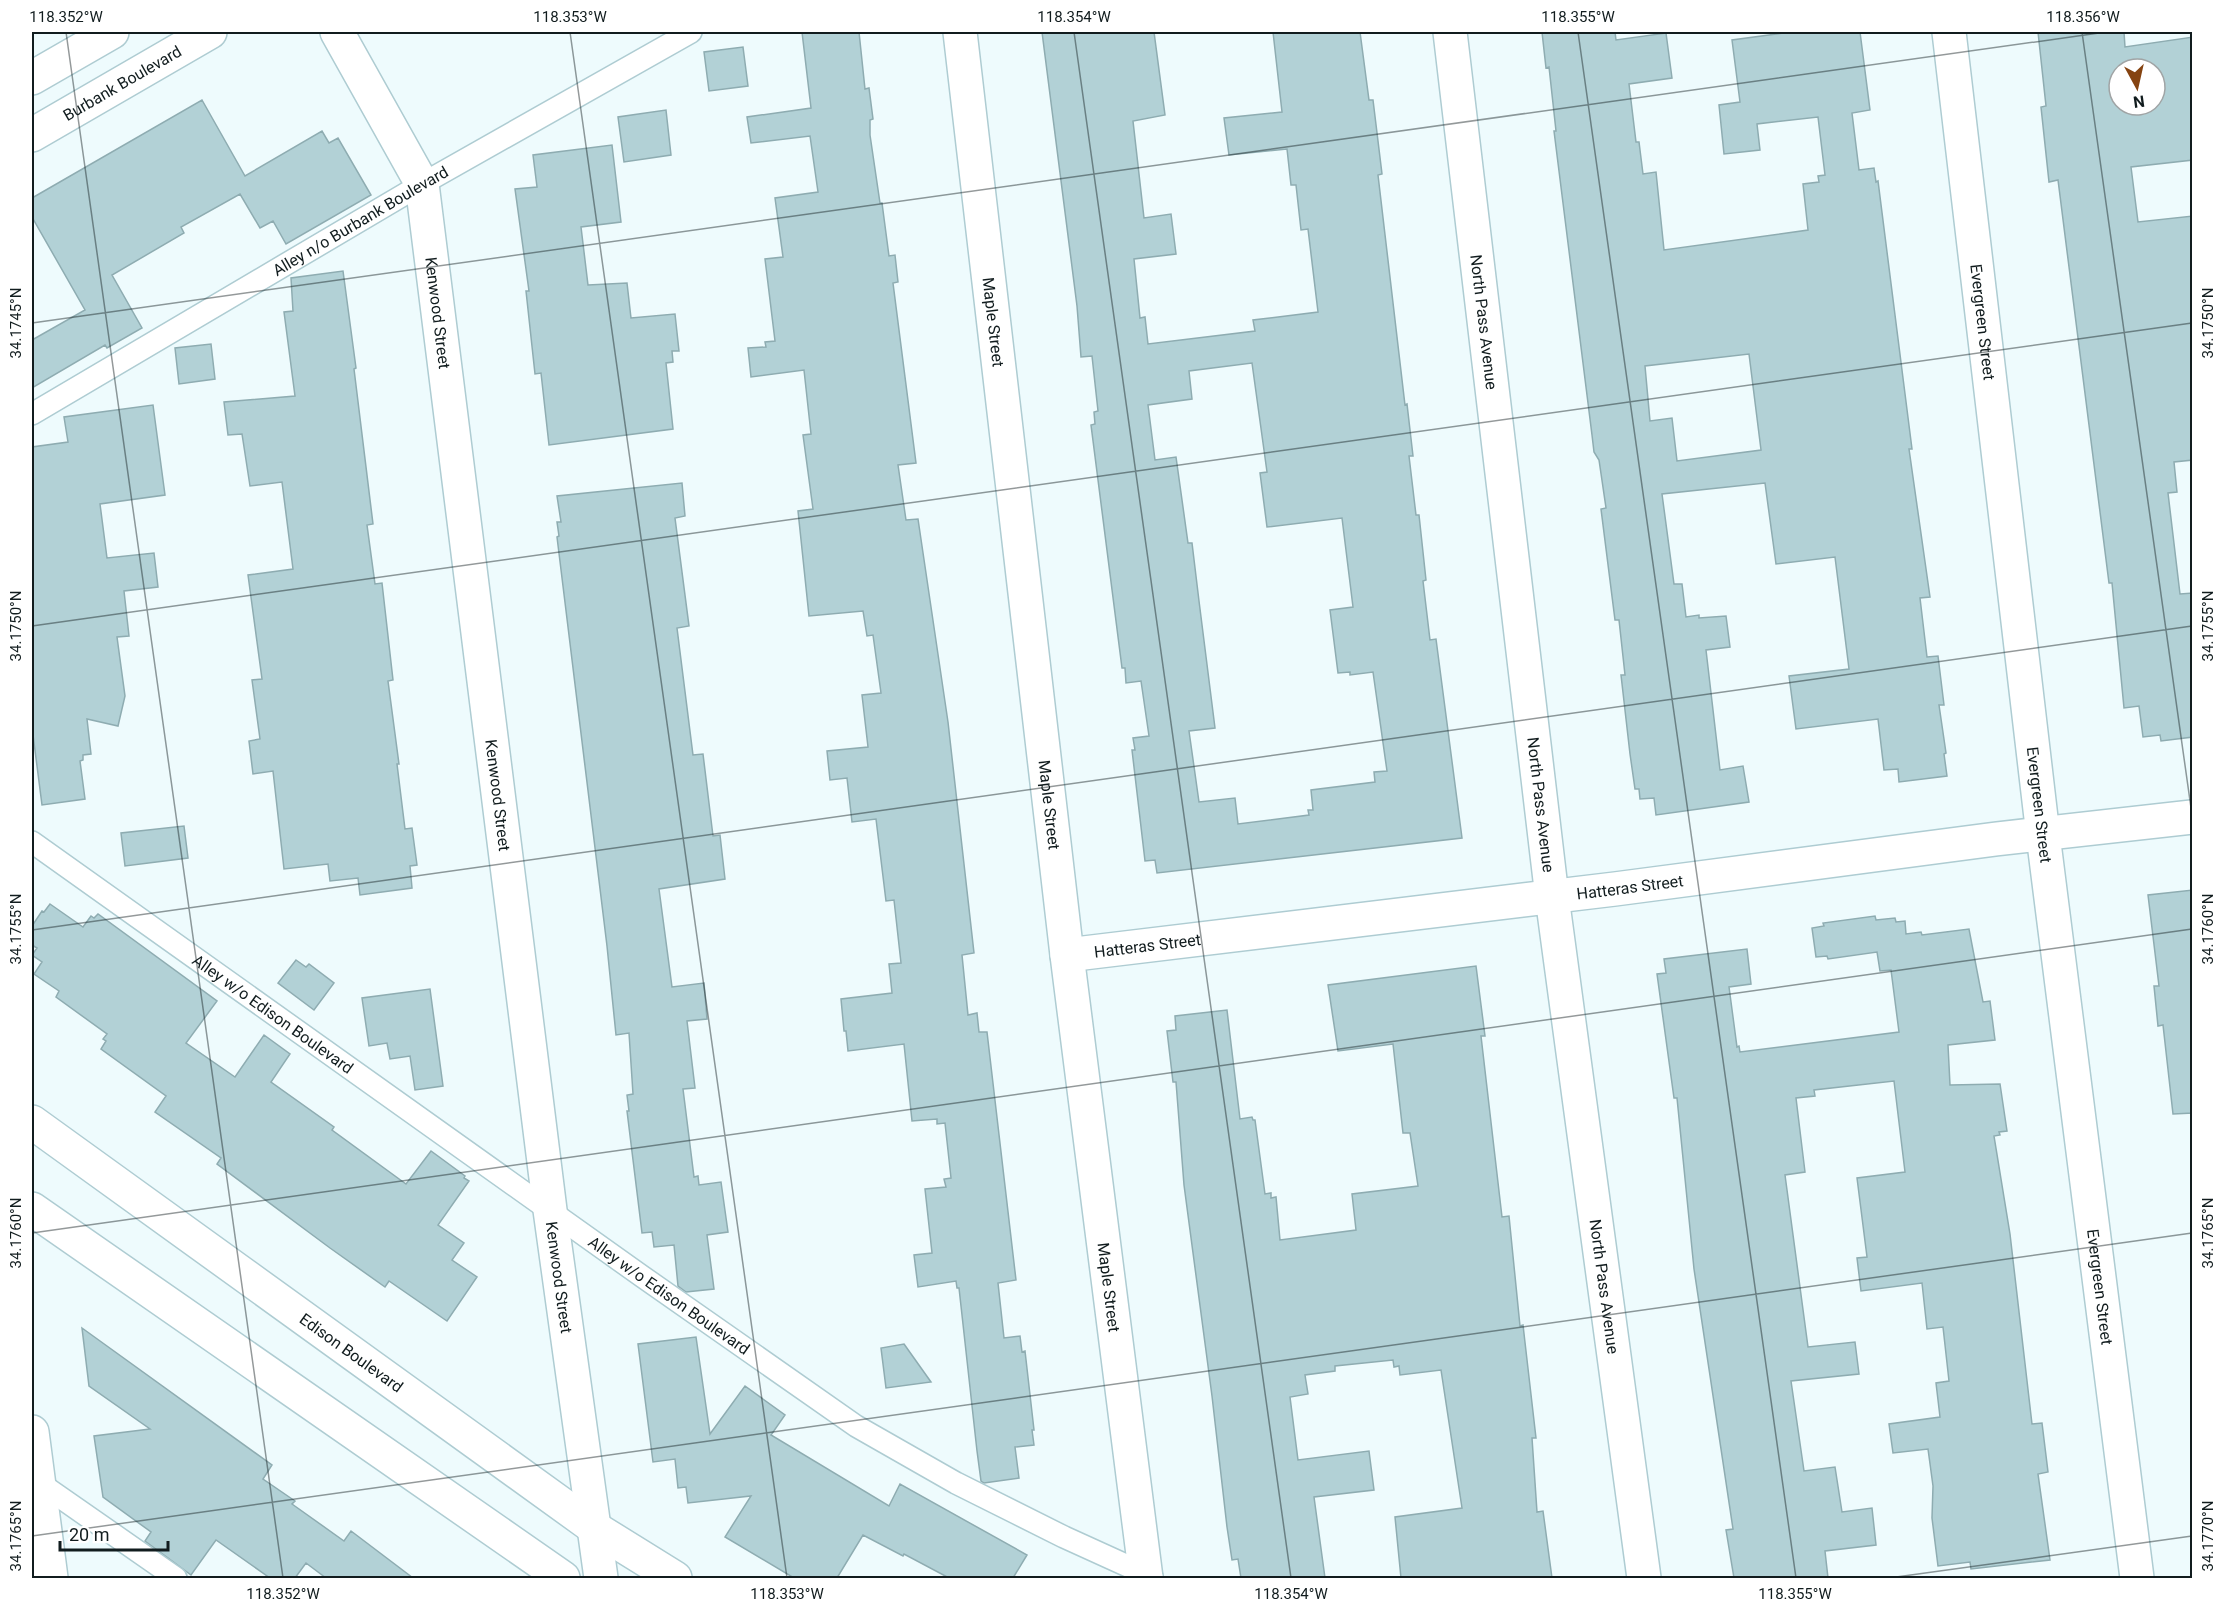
<svg xmlns="http://www.w3.org/2000/svg" width="2224" height="1610" font-family="Roboto,sans-serif">
  <style>
    .building { fill: #b2d1d6; stroke: #8eacb1; stroke-width: 1.5; fill-rule: evenodd }
    .lines { fill: none; stroke-linecap: round; stroke-linejoin: round }
    .service-casing { stroke: #aeccd2; stroke-width: 24 }
    .minor-casing { stroke: #aeccd2; stroke-width: 36 }
    .secondary-casing { stroke: #aeccd2; stroke-width: 36 }
    .primary-casing { stroke: #aeccd2; stroke-width: 36 }
    .service { stroke: #fff; stroke-width: 21 }
    .minor { stroke: #fff; stroke-width: 33 }
    .secondary { stroke: #fff; stroke-width: 33 }
    .primary { stroke: #fff; stroke-width: 33 }
    .ticks { fill: none; stroke: #111c1e; stroke-width: 1.5; stroke-opacity: 0.45 }
    .labels { text-anchor: middle; stroke-width: 4.5; stroke-linejoin: round; paint-order: stroke }
    .street-label { font-size: 16px; fill: #111c1e; stroke: #fff }
    .neatline { fill: none; stroke: #111c1e; stroke-width: 2 }
    .ticks-label { font-size: 15px; text-anchor: middle; fill: #111c1e }
  </style>
  <rect width="100%" height="100%" fill="#eefbfd"/>
  <path class="building" d="M 802,32 L 859,32 L 865,89 L 869,88 L 873,119 L 870,120 L 870,135 L 880,203 L 882,203 L 889,256 L 895,255 L 898,282 L 893,283 L 916,463 L 898,465 L 906,520 L 918,519 L 948,722 L 974,953 L 962,955 L 968,1015 L 977,1013 L 979,1032 L 987,1032 L 1016,1280 L 998,1283 L 1004,1338 L 1020,1336 L 1022,1352 L 1025,1351 L 1034,1430 L 1032,1430 L 1034,1445 L 1015,1447 L 1019,1478 L 984,1483 L 981,1481 L 977,1451 L 959,1288 L 957,1288 L 956,1281 L 918,1287 L 914,1255 L 932,1253 L 925,1189 L 946,1187 L 944,1179 L 951,1178 L 945,1123 L 937,1124 L 937,1119 L 912,1121 L 904,1044 L 848,1051 L 846,1031 L 844,1031 L 841,999 L 892,993 L 889,964 L 901,963 L 894,900 L 886,901 L 876,819 L 852,822 L 847,778 L 830,780 L 827,751 L 868,747 L 862,695 L 881,693 L 873,635 L 867,636 L 863,611 L 809,616 L 798,511 L 813,509 L 803,435 L 811,434 L 804,370 L 751,377 L 748,348 L 766,347 L 765,342 L 775,341 L 765,259 L 783,257 L 775,198 L 818,192 L 810,136 L 751,143 L 747,117 L 811,108 Z
    M 1042,32 L 1154,32 L 1165,115 L 1133,121 L 1144,218 L 1171,214 L 1176,254 L 1134,259 L 1140,318 L 1145,317 L 1148,344 L 1255,331 L 1253,320 L 1318,312 L 1308,229 L 1301,230 L 1296,185 L 1291,185 L 1287,149 L 1229,155 L 1224,118 L 1282,112 L 1273,32 L 1360,32 L 1369,100 L 1373,100 L 1382,174 L 1378,175 L 1405,405 L 1407,404 L 1413,456 L 1409,456 L 1416,515 L 1419,515 L 1426,580 L 1423,581 L 1430,640 L 1436,639 L 1462,838 L 1157,873 L 1155,860 L 1145,861 L 1132,750 L 1135,750 L 1133,738 L 1149,736 L 1141,681 L 1126,683 L 1125,668 L 1122,668 L 1091,425 L 1095,424 L 1094,412 L 1098,411 L 1092,356 L 1081,357 L 1077,306 ZM 1252,363 L 1267,472 L 1260,473 L 1267,527 L 1342,518 L 1353,607 L 1330,610 L 1338,673 L 1350,672 L 1350,675 L 1373,672 L 1387,771 L 1374,772 L 1375,782 L 1311,790 L 1313,810 L 1308,810 L 1309,815 L 1238,824 L 1235,798 L 1199,802 L 1189,731 L 1215,728 L 1199,601 L 1192,543 L 1188,543 L 1176,457 L 1155,460 L 1148,405 L 1192,399 L 1189,371 Z
    M 1542,32 L 1615,32 L 1616,40 L 1666,33 L 1672,78 L 1629,84 L 1636,142 L 1639,142 L 1643,174 L 1656,172 L 1664,250 L 1808,230 L 1803,184 L 1819,182 L 1818,176 L 1825,175 L 1818,117 L 1757,124 L 1760,150 L 1724,154 L 1719,105 L 1740,102 L 1732,40 L 1791,32 L 1860,32 L 1870,110 L 1852,113 L 1859,170 L 1874,168 L 1876,182 L 1878,181 L 1912,449 L 1909,449 L 1930,597 L 1920,598 L 1927,657 L 1938,656 L 1944,705 L 1939,705 L 1946,753 L 1944,754 L 1947,776 L 1899,782 L 1898,769 L 1884,770 L 1878,719 L 1796,729 L 1789,676 L 1849,669 L 1835,557 L 1776,564 L 1765,483 L 1662,494 L 1674,584 L 1682,584 L 1686,617 L 1699,615 L 1699,618 L 1726,616 L 1730,647 L 1706,650 L 1720,770 L 1743,766 L 1749,802 L 1656,815 L 1654,798 L 1640,799 L 1639,789 L 1635,789 L 1630,754 L 1621,675 L 1625,675 L 1619,620 L 1615,620 L 1601,509 L 1606,508 L 1599,460 L 1594,452 L 1592,435 L 1554,131 L 1556,131 L 1549,67 L 1546,68 ZM 1749,354 L 1761,450 L 1677,461 L 1672,418 L 1650,421 L 1645,366 Z
    M 2038,32 L 2124,32 L 2125,47 L 2193,37 L 2193,160 L 2131,167 L 2138,222 L 2193,216 L 2193,460 L 2174,462 L 2177,492 L 2168,493 L 2180,594 L 2193,593 L 2193,737 L 2161,741 L 2160,735 L 2143,737 L 2139,706 L 2124,708 L 2112,583 L 2109,583 L 2058,180 L 2049,182 L 2041,107 L 2046,106 ZM 2119,69 L 2155,69 L 2155,105 L 2119,105 Z
    M 743,47 L 748,86 L 709,91 L 704,52 Z
    M 202,100 L 245,176 L 322,131 L 329,143 L 338,138 L 371,195 L 286,244 L 273,221 L 260,228 L 240,194 L 181,227 L 184,233 L 112,275 L 142,328 L 107,348 L 105,345 L 32,388 L 32,340 L 85,310 L 32,217 L 32,198 Z
    M 666,110 L 671,155 L 624,162 L 618,117 Z
    M 612,145 L 621,222 L 581,227 L 588,285 L 627,283 L 631,318 L 675,314 L 679,351 L 672,351 L 673,362 L 666,363 L 673,429 L 549,445 L 541,373 L 535,374 L 526,291 L 529,291 L 515,189 L 537,187 L 533,155 Z
    M 343,271 L 356,368 L 354,369 L 373,524 L 367,525 L 375,584 L 382,583 L 393,680 L 388,681 L 399,764 L 397,764 L 405,829 L 412,828 L 417,865 L 410,866 L 412,888 L 360,895 L 358,878 L 330,881 L 328,864 L 284,869 L 273,771 L 253,774 L 249,741 L 260,739 L 252,680 L 262,679 L 248,575 L 293,569 L 282,482 L 250,486 L 242,434 L 228,435 L 224,402 L 295,396 L 284,312 L 293,311 L 291,278 Z
    M 211,344 L 215,379 L 179,384 L 175,348 Z
    M 153,405 L 165,495 L 100,504 L 107,558 L 154,553 L 158,587 L 124,591 L 129,636 L 117,637 L 125,696 L 118,726 L 87,719 L 91,754 L 83,755 L 83,760 L 80,761 L 85,799 L 42,805 L 32,727 L 32,447 L 68,442 L 64,417 Z
    M 682,483 L 685,516 L 675,518 L 689,626 L 677,628 L 693,755 L 703,754 L 713,836 L 720,835 L 725,879 L 659,889 L 672,987 L 704,983 L 707,1019 L 687,1021 L 695,1088 L 683,1089 L 694,1177 L 698,1176 L 699,1185 L 721,1182 L 728,1232 L 707,1235 L 714,1289 L 686,1292 L 678,1286 L 674,1245 L 654,1247 L 652,1232 L 642,1233 L 627,1111 L 629,1111 L 627,1095 L 633,1094 L 629,1033 L 616,1035 L 607,946 L 557,537 L 559,536 L 557,522 L 561,522 L 557,496 Z
    M 184,826 L 188,858 L 125,866 L 121,833 Z
    M 2193,890 L 2193,1113 L 2173,1114 L 2163,1025 L 2158,1026 L 2154,986 L 2159,986 L 2148,895 Z
    M 50,904 L 83,927 L 91,916 L 94,918 L 98,914 L 217,1001 L 186,1043 L 235,1077 L 264,1035 L 290,1054 L 271,1082 L 334,1127 L 332,1130 L 406,1184 L 431,1151 L 465,1176 L 464,1178 L 469,1181 L 438,1225 L 464,1243 L 452,1260 L 477,1277 L 447,1321 L 389,1281 L 385,1287 L 330,1248 L 217,1164 L 221,1158 L 155,1112 L 166,1096 L 101,1049 L 106,1041 L 103,1039 L 107,1034 L 56,997 L 59,991 L 34,974 L 42,962 L 32,955 L 37,948 L 32,945 L 32,926 L 42,911 L 44,912 Z
    M 1875,916 L 1876,920 L 1895,918 L 1896,922 L 1905,921 L 1906,934 L 1921,932 L 1922,935 L 1969,929 L 1983,1002 L 1990,1001 L 1995,1040 L 1948,1045 L 1950,1085 L 2000,1084 L 2007,1131 L 1999,1132 L 2000,1135 L 1994,1136 L 2010,1234 L 2032,1424 L 2042,1423 L 2048,1472 L 2038,1474 L 2050,1560 L 1971,1569 L 1970,1562 L 1938,1566 L 1932,1518 L 1933,1486 L 1928,1449 L 1893,1453 L 1889,1424 L 1940,1417 L 1936,1383 L 1949,1381 L 1943,1327 L 1927,1329 L 1922,1283 L 1861,1291 L 1857,1258 L 1867,1257 L 1857,1178 L 1905,1172 L 1894,1081 L 1814,1090 L 1815,1096 L 1796,1098 L 1805,1172 L 1785,1175 L 1808,1347 L 1855,1342 L 1859,1374 L 1791,1381 L 1804,1471 L 1835,1467 L 1842,1512 L 1872,1508 L 1876,1545 L 1825,1551 L 1828,1578 L 1734,1578 L 1726,1530 L 1733,1529 L 1694,1269 L 1677,1098 L 1674,1098 L 1657,974 L 1666,973 L 1664,959 L 1747,949 L 1751,984 L 1729,987 L 1737,1047 L 1739,1046 L 1740,1052 L 1899,1032 L 1891,970 L 1880,971 L 1877,952 L 1828,959 L 1827,956 L 1816,957 L 1812,928 L 1824,926 L 1823,923 Z
    M 296,960 L 306,967 L 309,964 L 334,983 L 314,1010 L 278,983 Z
    M 1476,966 L 1485,1036 L 1481,1036 L 1502,1217 L 1509,1216 L 1520,1326 L 1523,1325 L 1536,1438 L 1532,1438 L 1537,1512 L 1543,1511 L 1552,1578 L 1401,1578 L 1395,1517 L 1462,1508 L 1441,1370 L 1400,1375 L 1399,1366 L 1394,1367 L 1393,1360 L 1335,1366 L 1335,1371 L 1305,1375 L 1308,1394 L 1290,1397 L 1298,1460 L 1369,1451 L 1374,1490 L 1314,1497 L 1325,1578 L 1241,1578 L 1238,1559 L 1232,1560 L 1227,1527 L 1212,1396 L 1184,1185 L 1176,1082 L 1173,1082 L 1167,1031 L 1176,1030 L 1175,1016 L 1227,1010 L 1240,1119 L 1252,1117 L 1253,1120 L 1255,1120 L 1265,1194 L 1271,1193 L 1271,1198 L 1276,1197 L 1280,1240 L 1356,1230 L 1352,1194 L 1418,1186 L 1410,1133 L 1403,1133 L 1393,1044 L 1338,1051 L 1328,985 Z
    M 430,989 L 443,1086 L 415,1090 L 410,1056 L 390,1059 L 387,1043 L 369,1046 L 362,998 Z
    M 82,1328 L 272,1465 L 263,1479 L 295,1501 L 292,1504 L 344,1541 L 351,1531 L 413,1578 L 326,1578 L 306,1563 L 295,1578 L 270,1578 L 216,1540 L 191,1575 L 145,1541 L 151,1532 L 103,1497 L 94,1436 L 150,1429 L 89,1386 Z
    M 696,1337 L 710,1434 L 745,1386 L 785,1415 L 771,1435 L 889,1506 L 900,1484 L 1027,1555 L 1013,1578 L 949,1578 L 904,1554 L 903,1556 L 863,1535 L 837,1578 L 794,1578 L 725,1537 L 751,1496 L 688,1503 L 686,1487 L 678,1488 L 675,1459 L 653,1462 L 638,1344 Z
    M 904,1344 L 931,1382 L 886,1388 L 881,1348 Z"/>
  <g class="lines">
    <defs>
      <g id="service">
        <path id="s1" d="M 32,414 L 422,184 L 691,32"/>
        <path id="s2" d="M 32,842 L 643,1277 L 856,1426 L 956,1483 L 1064,1537 L 1152,1577"/>
        <path d="M 34,1479 L 176,1578"/>
      </g>
      <g id="minor">
        <path id="s3" d="M 337,32 L 422,184 L 550,1210 L 601,1578"/>
        <path id="s4" d="M 960,32 L 1067,955 L 1146,1578"/>
        <path id="s5" d="M 1450,32 L 1552,897 L 1644,1578"/>
        <path id="s6" d="M 1949,32 L 2043,835 L 2137,1578"/>
        <path id="s7" d="M 1067,955 L 1615,889 L 1996,839 L 2192,817"/>
        <path d="M 32,1432 L 51,1578"/>
      </g>
      <g id="secondary">
        <path id="s8" d="M 32,1122 L 596,1529 L 675,1578"/>
        <path d="M 32,1209 L 563,1578"/>
      </g>
      <g id="primary">
        <path d="M 32,78 L 112,32"/>
        <path id="s9" d="M 32,135 L 210,32"/>
      </g>
    </defs>
    <use href="#service" class="service-casing"/>
    <use href="#minor" class="minor-casing"/>
    <use href="#secondary" class="secondary-casing"/>
    <use href="#primary" class="primary-casing"/>
    <use href="#service" class="service"/>
    <use href="#minor" class="minor"/>
    <use href="#secondary" class="secondary"/>
    <use href="#primary" class="primary"/>
  </g>
  <path class="ticks" d="M 66,32 L 283,1578M 570,32 L 787,1578M 1074,32 L 1291,1578M 1578,32 L 1796,1578M 2082,32 L 2192,815M 32,323 L 2106,32M 32,626 L 2192,323M 32,930 L 2192,626M 32,1233 L 2192,929M 32,1536 L 2192,1233M 1889,1578 L 2192,1536"/>
  <g class="labels">
    <g class="street-label">
      <text dy="6" stroke="none"><textPath href="#s9" startOffset="104">Burbank Boulevard</textPath></text>
      <text dy="6" stroke="none"><textPath href="#s1" startOffset="381">Alley n/o Burbank Boulevard</textPath></text>
      <text dy="6" stroke="none"><textPath href="#s3" startOffset="304">Kenwood Street</textPath></text>
      <text dy="6" stroke="none"><textPath href="#s4" startOffset="292">Maple Street</textPath></text>
      <text dy="6" stroke="none"><textPath href="#s5" startOffset="292">North Pass Avenue</textPath></text>
      <text dy="6" stroke="none"><textPath href="#s6" startOffset="292">Evergreen Street</textPath></text>
      <text dy="6" stroke="none"><textPath href="#s3" startOffset="790">Kenwood Street</textPath></text>
      <text dy="6" stroke="none"><textPath href="#s4" startOffset="778">Maple Street</textPath></text>
      <text dy="6" stroke="none"><textPath href="#s6" startOffset="778">Evergreen Street</textPath></text>
      <text dy="6" stroke="none"><textPath href="#s5" startOffset="778">North Pass Avenue</textPath></text>
      <text dy="6" stroke="none"><textPath href="#s7" startOffset="567">Hatteras Street</textPath></text>
      <text dy="6" stroke="none"><textPath href="#s7" startOffset="81">Hatteras Street</textPath></text>
      <text dy="6" stroke="none"><textPath href="#s2" startOffset="296">Alley w/o Edison Boulevard</textPath></text>
      <text dy="6" stroke="none"><textPath href="#s3" startOffset="1276">Kenwood Street</textPath></text>
      <text dy="6" stroke="none"><textPath href="#s4" startOffset="1264">Maple Street</textPath></text>
      <text dy="6" stroke="none"><textPath href="#s5" startOffset="1264">North Pass Avenue</textPath></text>
      <text dy="6" stroke="none"><textPath href="#s6" startOffset="1264">Evergreen Street</textPath></text>
      <text dy="6" stroke="none"><textPath href="#s2" startOffset="782">Alley w/o Edison Boulevard</textPath></text>
      <text dy="6" stroke="none"><textPath href="#s8" startOffset="394">Edison Boulevard</textPath></text>
    </g>
  </g>
  <rect width="2224" height="1610" fill="none" stroke="#ffffff" stroke-width="66"/>
  <g transform="translate(2137 87) rotate(172)"><circle r="28" fill="#ffffff" stroke="#a0a4a5" stroke-width="1.5"/>
  <path d="M0-4.5L10 22L0 15L-10 22Z" fill="#854311"/>
  <text y="-9" font-size="16" font-weight="bold" text-anchor="middle" fill="#111c1e">N</text>
  </g>
  <path d="M60 1541v9h108v-9" fill="none" stroke="#111c1e" stroke-width="3"/>
  <text x="69" y="1541" font-size="18" fill="#111c1e" stroke="#ffffff" stroke-width="4.5" paint-order="stroke">20 m</text>
  <rect x="33" y="33" width="2158" height="1544" class="neatline"/>
  <g class="ticks-label">
    <text x="66" y="22">118.352°W</text>
    <text x="570" y="22">118.353°W</text>
    <text x="1074" y="22">118.354°W</text>
    <text x="1578" y="22">118.355°W</text>
    <text x="2083" y="22">118.356°W</text>
    <text transform="translate(16 323) rotate(-90)" y="5">34.1745°N</text>
    <text transform="translate(2208 323) rotate(-90)" y="5">34.1750°N</text>
    <text transform="translate(16 626) rotate(-90)" y="5">34.1750°N</text>
    <text transform="translate(2208 626) rotate(-90)" y="5">34.1755°N</text>
    <text transform="translate(16 929) rotate(-90)" y="5">34.1755°N</text>
    <text transform="translate(2208 929) rotate(-90)" y="5">34.1760°N</text>
    <text transform="translate(16 1233) rotate(-90)" y="5">34.1760°N</text>
    <text transform="translate(2208 1233) rotate(-90)" y="5">34.1765°N</text>
    <text transform="translate(16 1536) rotate(-90)" y="5">34.1765°N</text>
    <text transform="translate(2208 1536) rotate(-90)" y="5">34.1770°N</text>
    <text x="283" y="1599">118.352°W</text>
    <text x="787" y="1599">118.353°W</text>
    <text x="1291" y="1599">118.354°W</text>
    <text x="1795" y="1599">118.355°W</text>
  </g>
</svg>
